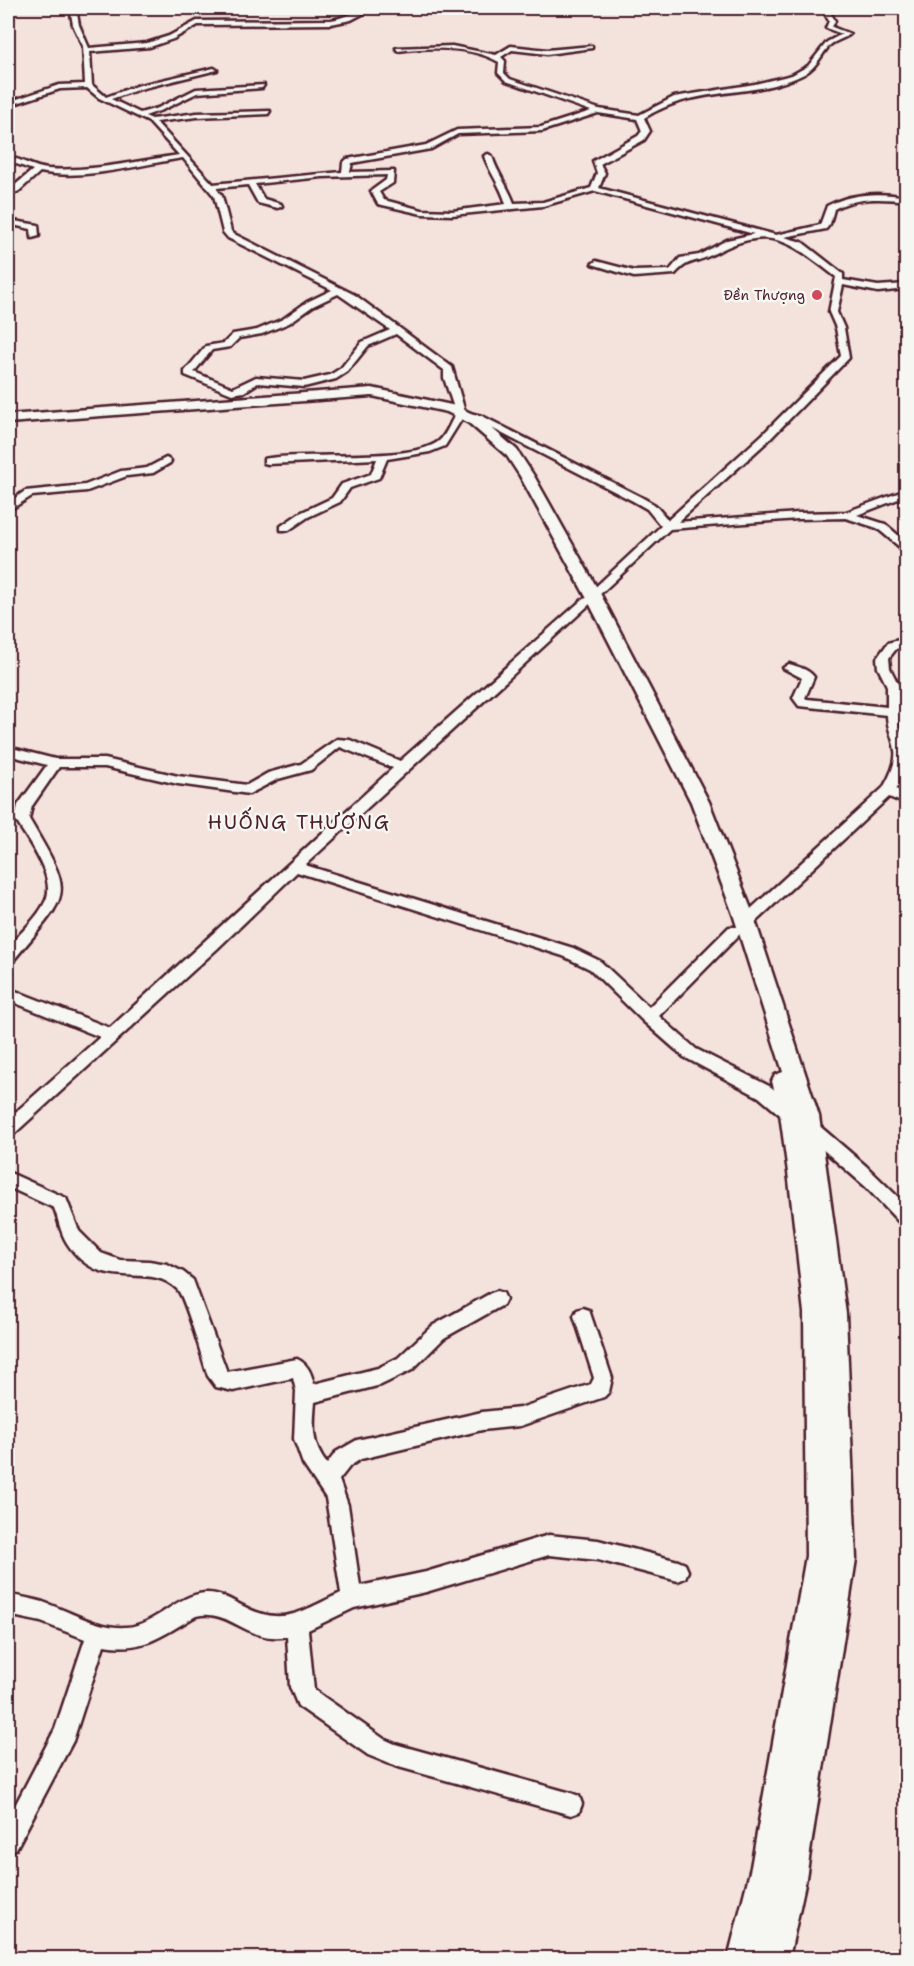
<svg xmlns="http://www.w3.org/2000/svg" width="914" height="1966" font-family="'Shantell Sans',sans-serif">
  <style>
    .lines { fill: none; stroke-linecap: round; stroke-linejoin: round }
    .minor-casing { stroke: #4a1f2b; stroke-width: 5 }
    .highway-casing { stroke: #4a1f2b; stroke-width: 5 }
    .minor { fill: #f6f6f2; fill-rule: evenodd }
    .highway { fill: #f6f6f2; fill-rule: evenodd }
    .poi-dot { fill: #d1495b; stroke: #f6f6f2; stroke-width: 2 }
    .labels { text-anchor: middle; stroke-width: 5; stroke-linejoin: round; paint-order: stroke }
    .far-poi-label { font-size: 14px; fill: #4a1f2b; stroke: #f6f6f2; text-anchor: end }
    .quarter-label { font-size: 20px; letter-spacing: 1.5px; fill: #4a1f2b; stroke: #f6f6f2 }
  </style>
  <rect width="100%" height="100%" fill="#f4e2dd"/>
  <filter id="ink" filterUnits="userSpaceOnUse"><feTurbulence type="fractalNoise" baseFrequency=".0167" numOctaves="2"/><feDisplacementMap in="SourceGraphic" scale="12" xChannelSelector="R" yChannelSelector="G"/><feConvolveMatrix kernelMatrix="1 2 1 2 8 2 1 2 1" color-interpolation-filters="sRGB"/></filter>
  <g filter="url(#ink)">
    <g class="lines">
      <defs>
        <path id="minor" d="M 70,8 L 76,8 L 79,25 L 89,48 L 147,43 L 169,36 L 197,21 L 331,20 C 345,18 362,8 374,8 L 351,20 L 331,24 L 198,25 L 173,39 L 150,47 L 90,52 L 92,85 L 106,97 L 136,86 L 214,68 L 217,70 L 140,89 L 111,99 L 140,113 L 158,108 L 196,89 L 264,85 L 262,88 L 197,93 L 162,110 L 145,116 L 152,119 L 197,113 L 270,111 L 268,114 L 197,117 L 156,122 L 213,184 L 342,172 L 343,163 L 347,159 L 426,145 L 457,130 L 541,127 L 591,111 L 506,81 L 498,73 L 499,62 C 471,46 429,47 398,51 L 396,48 L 452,46 L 496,55 L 511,46 L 547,50 L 592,46 L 592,48 L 547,54 L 512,50 L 501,57 L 505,61 L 504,73 L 510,79 L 599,109 L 639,115 L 674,97 L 755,84 L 792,75 L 808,66 L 827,42 L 842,34 L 826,28 L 829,21 L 822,8 L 828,8 L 835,21 L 832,27 L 850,34 C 844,39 836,40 830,45 C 820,56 817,68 802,75 C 750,100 698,84 644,118 L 650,131 L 644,140 L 600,164 L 605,173 L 599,188 L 776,235 L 820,225 L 827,206 C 851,193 880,192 906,197 L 906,201 C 882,198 856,197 834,209 L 830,224 L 826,229 L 784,237 L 802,242 L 843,274 L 843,280 L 878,286 L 906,284 L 906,289 L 878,292 L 843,285 L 837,312 L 844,328 L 849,358 L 770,439 L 678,522 L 798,513 L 846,512 L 906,490 L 906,496 L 857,515 L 885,524 L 906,542 L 906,550 L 902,549 L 877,528 L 846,518 L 798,519 L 670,529 L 597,597 L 589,597 L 589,593 L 661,526 L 647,509 L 633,501 L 476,420 L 463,417 L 445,446 L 430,452 L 387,459 L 379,478 L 350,488 L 340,502 L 308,517 L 289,530 L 281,530 L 281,526 L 300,513 L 332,498 L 342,484 L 371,474 L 377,459 L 268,464 L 264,463 L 264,459 C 303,451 412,463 439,441 C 447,434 450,422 456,414 L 444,378 L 444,370 L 396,334 L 368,346 L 347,372 L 336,379 L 304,387 L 258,383 L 244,392 L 232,394 L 185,375 L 185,371 L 206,346 L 224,343 L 233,334 L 257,330 L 283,319 L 307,302 L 332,290 L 228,238 L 223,232 L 214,196 L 183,158 C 137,165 86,181 40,172 L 19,191 L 8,196 L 8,191 L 33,170 L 8,161 L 8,157 C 22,159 34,168 48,169 C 92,172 136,161 179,155 L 149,122 L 99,98 L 87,88 L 60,89 L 8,106 L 8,102 L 59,85 L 85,84 L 83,46 L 73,25 ZM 598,113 L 637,119 L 642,131 L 638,136 L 593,161 L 597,173 L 591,188 L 543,202 L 514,203 C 508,186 497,173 492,156 L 488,154 L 484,156 C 490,173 501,186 506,204 L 452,211 L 422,210 L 384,200 L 379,192 L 393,183 L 394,171 L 350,172 L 352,163 L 431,149 L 458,134 L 542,131 ZM 387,175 L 386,180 L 371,191 L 378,204 L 422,214 L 452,215 L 543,206 L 595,191 L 754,234 L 727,240 L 699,255 L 680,258 L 670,270 L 634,271 L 596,261 L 592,264 L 634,277 L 675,274 C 690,258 694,264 711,255 C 770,224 787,239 836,277 L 829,312 L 836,328 L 841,356 L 762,435 L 668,520 L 655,505 L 641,497 L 482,416 L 465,412 L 452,367 L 355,295 L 234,234 L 231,231 L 222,196 L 216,188 L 248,185 L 258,203 L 278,208 L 282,206 L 281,204 L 264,199 L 255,184 L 322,177 ZM 338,294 L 390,330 L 362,342 L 341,368 L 330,375 L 304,381 L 256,377 L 233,388 L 194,372 L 212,350 L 230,347 L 239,338 L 262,334 L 289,323 L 313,306 Z
          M 8,220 L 38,225 L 39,236 L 32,238 L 31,229 L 8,224 Z
          M 166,458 L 171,461 L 170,463 L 153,473 L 127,476 L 87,491 L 32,496 L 8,511 L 8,503 L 25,491 L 85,485 L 121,471 L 147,468 Z
          M 587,598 L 591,599 L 591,603 L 305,865 L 573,948 L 600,961 L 649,1007 L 729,927 L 739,927 L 741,931 L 739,935 L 659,1016 L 696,1049 L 771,1087 L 797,1109 L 799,1114 L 797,1119 L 791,1121 L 785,1119 L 759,1097 L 684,1057 L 643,1021 L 590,969 L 563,956 L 297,872 L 217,949 L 14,1134 L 8,1136 L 8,1119 L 100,1037 L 8,1000 L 8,988 L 110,1028 L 393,768 L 340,747 L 311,770 L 278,779 L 249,794 L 178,784 L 105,767 L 59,767 L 32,806 L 29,819 C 77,900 70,891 13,961 L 8,963 L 8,947 C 20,933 38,918 46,900 C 56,877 27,839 15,819 L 18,805 L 47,765 L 8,755 L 8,747 L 55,759 L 105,759 L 178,776 L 247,785 L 268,773 L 301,764 L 337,739 L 350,740 L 400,761 L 583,599 Z
          M 906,638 L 906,646 L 896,649 L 889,658 L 890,668 L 899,686 L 899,726 L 906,746 L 904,776 L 896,789 L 906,795 L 906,804 L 889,797 L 751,926 L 741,926 L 739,922 L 741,918 L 883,788 C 889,778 897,762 895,750 C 893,737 887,728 887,715 L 799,706 L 793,698 L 802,678 L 783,668 L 789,664 C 799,667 808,669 814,677 L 805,698 L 807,699 L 887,707 L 887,686 L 878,668 L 877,658 L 888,643 Z
          M 810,1121 L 816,1123 L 866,1166 L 901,1200 L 906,1206 L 906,1225 L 900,1223 L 866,1187 L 804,1133 L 802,1128 L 804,1123 Z
          M 8,1172 L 66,1198 L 79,1231 L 101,1253 L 120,1260 L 149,1261 L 167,1264 L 183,1272 L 193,1280 L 227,1372 L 297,1359 C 308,1364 311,1373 314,1384 L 378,1368 L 398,1358 L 432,1326 L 491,1293 L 497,1291 L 503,1293 L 506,1299 L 503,1305 L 444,1338 L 412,1370 L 381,1385 L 315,1402 C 313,1426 311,1444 327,1464 L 336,1452 L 357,1440 L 482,1412 L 520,1408 L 591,1384 L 594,1378 L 574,1316 L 577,1310 L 583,1308 L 589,1310 L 612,1378 L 609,1392 L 604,1397 L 520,1426 L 482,1430 L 361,1459 L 350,1466 L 339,1480 L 348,1505 L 360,1586 L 426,1572 L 549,1535 L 598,1540 L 678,1561 L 685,1564 L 688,1571 L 685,1578 L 678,1581 L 598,1560 L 549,1555 L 426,1592 L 354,1608 L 308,1630 L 314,1690 L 384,1739 L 395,1744 L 571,1793 L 579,1796 L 582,1804 L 579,1812 L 571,1815 L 395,1766 L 368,1755 L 298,1706 L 290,1687 L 287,1636 C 248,1644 230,1608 196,1616 C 162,1635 145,1652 104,1645 L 73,1741 L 16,1849 L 8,1852 L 8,1819 L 55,1729 L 85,1639 L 41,1622 L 8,1615 L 8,1595 C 19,1596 32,1599 43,1602 C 69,1611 98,1629 126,1627 C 155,1626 176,1595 205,1593 C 219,1592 231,1600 243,1606 C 284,1628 303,1610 341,1593 L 326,1498 L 303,1464 L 294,1439 L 296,1391 L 293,1378 L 233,1391 L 216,1387 L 208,1376 C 203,1361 185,1296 177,1289 C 148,1260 101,1296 67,1243 C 60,1232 59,1220 54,1208 L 8,1187 Z"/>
        <path id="highway" d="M 372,388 L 456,406 L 479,417 L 517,450 L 534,476 L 601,595 L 709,802 L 753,914 L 819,1116 L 846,1314 L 856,1559 L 805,1884 L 789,1958 L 728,1958 L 751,1867 L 806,1556 L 804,1313 L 789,1180 L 780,1114 L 772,1081 L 775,1075 L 783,1072 L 733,914 L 691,802 L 585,595 L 520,476 L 507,456 L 469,423 L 447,412 L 372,396 L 8,423 L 8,415 Z"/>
      </defs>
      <use href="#minor" class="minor-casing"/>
      <use href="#highway" class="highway-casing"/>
      <use href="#minor" class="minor"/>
      <use href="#highway" class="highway"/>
    </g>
  </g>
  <circle class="poi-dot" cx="817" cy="295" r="6"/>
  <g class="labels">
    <g class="far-poi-label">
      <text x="805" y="300">Đền Thượng</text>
    </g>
    <g class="quarter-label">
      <text x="299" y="829">HUỐNG THƯỢNG</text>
    </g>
  </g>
  <rect width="914" height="1966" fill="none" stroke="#f6f6f2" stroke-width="30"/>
  <rect x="15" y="15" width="884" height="1936" fill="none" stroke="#4a1f2b" stroke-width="2" filter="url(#ink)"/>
</svg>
